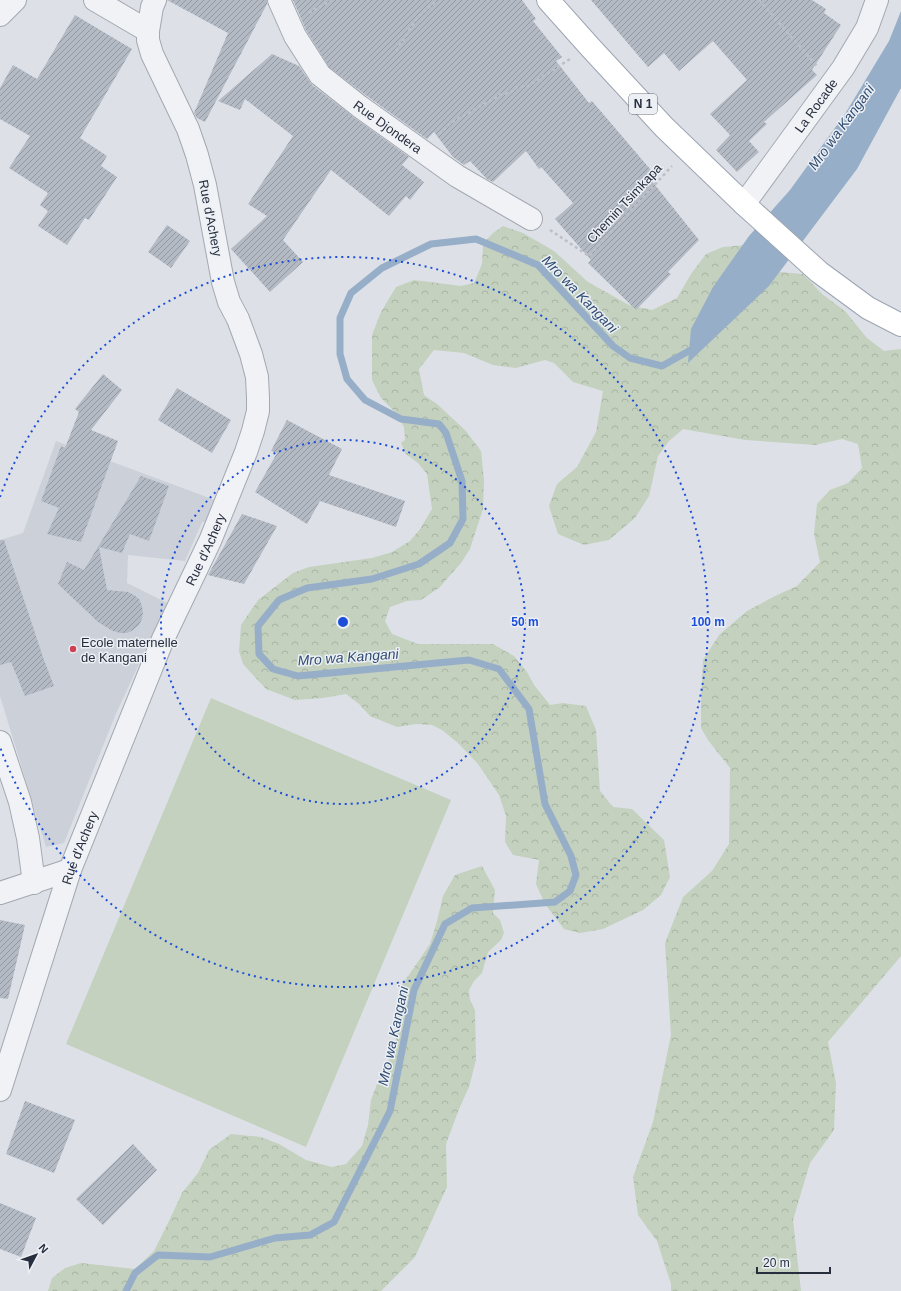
<svg xmlns="http://www.w3.org/2000/svg" width="901" height="1291" font-family="Arial,sans-serif">
  <style>
    .built { fill: #cbd0d9 }
    .forest { fill: url(#forest-crowns) }
    .pitch { fill: #c3d1be }
    .water { fill: #97aec8 }
    .lines { fill: none; stroke-linecap: round; stroke-linejoin: round }
    .stream { stroke: #97aec8; stroke-width: 7 }
    .building { fill: url(#building-hatch) }
    .minor-casing { stroke: #a3a8b1; stroke-width: 24 }
    .primary-casing { stroke: #9ca5b3; stroke-width: 24 }
    .path { stroke: #bcbfc6; stroke-width: 2.5; stroke-dasharray: 3 3; stroke-linecap: butt }
    .minor { stroke: #f0f2f6; stroke-width: 22 }
    .primary { stroke: #fff; stroke-width: 22 }
    .ring { fill: none; stroke: #1d4ed8; stroke-width: 2; stroke-dasharray: 2 4 }
    .poi-dot { fill: #cf4052; stroke: #ecf0f5; stroke-width: 1.5 }
    .labels { text-anchor: middle; stroke-width: 3; stroke-linejoin: round; paint-order: stroke }
    .shield { fill: #ecf0f5; stroke: #626875; stroke-width: 1 }
    .shield-label { font-size: 12px; font-weight: bold; fill: #272e3e }
    .street-label { font-size: 13px; fill: #272e3e; stroke: #ecf0f5 }
    .poi-label { font-size: 13px; fill: #272e3e; stroke: #ecf0f5; text-anchor: start }
    .water-label { font-size: 14px; font-style: italic; fill: #304c72; stroke: #ecf0f5 }
    .centre { fill: #1d4ed8; stroke: #ecf0f5; stroke-width: 2 }
    .ring-label { font-size: 12px; text-anchor: middle; font-weight: bold; fill: #1d4ed8; stroke: #ecf0f5; stroke-width: 3; stroke-linejoin: round; paint-order: stroke }
  </style>
  <defs>
    <pattern id="forest-crowns" width="20" height="18" patternUnits="userSpaceOnUse"><rect width="20" height="18" fill="#c3d1be"/><path d="M2 6a3 3 0 1 1 6 0M12 15a3 3 0 1 1 6 0" fill="none" stroke="#a8b4a4"/></pattern>
    <pattern id="building-hatch" width="6" height="6" patternUnits="userSpaceOnUse"><rect width="6" height="6" fill="#b4bac4"/><path d="M-1 1l2-2M0 6l6-6M5 7l2-2" fill="none" stroke="#9298a1"/></pattern>
  </defs>
  <rect width="100%" height="100%" fill="#dde1e7"/>
  <path class="built" d="M 56,441 L 215,500 L 208,523 L 202,522 L 185,561 L 128,555 L 127,583 L 167,603 L 115,716 L 64,843 L 46,847 L 0,696 L 0,540 L 23,533 Z"/>
  <path class="forest" d="M 503,226 L 523,233 L 554,251 L 588,282 L 629,305 L 652,310 L 677,298 L 691,274 L 706,254 L 723,247 L 746,245 L 779,272 L 803,274 L 822,294 L 845,311 L 867,338 L 884,351 L 901,349 L 901,956 L 828,1042 L 836,1083 L 834,1130 L 810,1163 L 793,1220 L 801,1291 L 671,1291 L 671,1284 L 657,1241 L 638,1215 L 633,1177 L 653,1122 L 671,1035 L 665,943 L 683,897 L 712,871 L 729,844 L 730,768 L 708,740 L 701,728 L 701,702 L 703,660 L 719,635 L 747,611 L 775,596 L 797,586 L 820,562 L 814,534 L 817,504 L 830,490 L 848,483 L 862,468 L 858,444 L 842,439 L 815,445 L 745,440 L 683,429 L 669,441 L 658,456 L 649,496 L 635,518 L 609,540 L 584,545 L 558,534 L 549,506 L 557,484 L 577,467 L 596,432 L 603,391 L 573,382 L 554,363 L 545,360 L 516,368 L 493,365 L 464,353 L 434,350 L 419,369 L 424,395 L 437,404 L 466,431 L 481,451 L 484,480 L 483,509 L 470,549 L 461,563 L 439,588 L 421,600 L 407,601 L 390,607 L 385,621 L 392,634 L 418,644 L 493,644 L 514,656 L 527,672 L 534,685 L 550,705 L 563,703 L 586,706 L 596,730 L 600,791 L 613,807 L 632,809 L 664,840 L 670,877 L 661,895 L 643,910 L 603,929 L 580,933 L 564,929 L 545,904 L 536,884 L 539,860 L 513,855 L 505,842 L 506,816 L 499,795 L 478,764 L 458,743 L 442,730 L 432,725 L 416,724 L 397,727 L 370,716 L 359,704 L 346,694 L 323,698 L 295,700 L 266,689 L 243,664 L 239,651 L 241,625 L 258,600 L 293,573 L 309,567 L 372,558 L 392,552 L 410,541 L 420,529 L 432,509 L 427,474 L 418,463 L 406,454 L 401,443 L 405,440 L 404,427 L 394,411 L 381,398 L 372,380 L 372,335 L 381,312 L 396,287 L 414,280 L 461,286 L 474,283 L 482,264 L 483,244 L 493,233 Z
    M 482,866 L 495,890 L 493,913 L 500,920 L 504,933 L 501,940 L 488,952 L 482,973 L 474,981 L 469,990 L 470,1000 L 475,1010 L 476,1060 L 469,1087 L 459,1109 L 446,1144 L 447,1187 L 415,1257 L 381,1291 L 48,1291 L 52,1278 L 65,1268 L 81,1263 L 135,1269 L 154,1251 L 169,1221 L 182,1193 L 198,1173 L 209,1150 L 231,1134 L 261,1137 L 279,1144 L 306,1160 L 332,1167 L 346,1164 L 362,1146 L 368,1125 L 371,1100 L 377,1084 L 388,1064 L 397,1035 L 396,1017 L 402,985 L 430,944 L 437,921 L 443,896 L 455,875 Z"/>
  <path class="pitch" d="M 211,698 L 451,800 L 306,1147 L 66,1044 Z"/>
  <path class="water" d="M 901,11 L 901,88 L 857,169 L 769,286 L 688,363 L 691,329 L 713,287 L 749,236 L 790,190 L 845,114 L 889,41 Z"/>
  <g class="lines">
    <path class="stream" d="M 126,1291 L 135,1273 L 158,1255 L 210,1257 L 275,1238 L 310,1235 L 334,1222 L 390,1111 L 414,990 L 445,924 L 472,908 L 555,902 L 570,891 L 576,875 L 571,856 L 545,804 L 529,709 L 499,669 L 469,660 L 298,676 L 273,669 L 259,654 L 258,626 L 279,600 L 307,588 L 372,579 L 419,564 L 450,543 L 463,519 L 462,481 L 446,433 L 439,424 L 401,419 L 365,400 L 347,379 L 340,354 L 340,318 L 351,293 L 382,268 L 431,244 L 476,239 L 538,265 L 613,346 L 630,358 L 662,366 L 696,347"/>
  </g>
  <path class="building" d="M 167,0 L 267,0 L 267,4 L 205,122 L 197,118 L 194,113 L 228,33 Z
    M 293,0 L 522,0 L 536,19 L 533,21 L 562,57 L 556,61 L 589,103 L 592,101 L 656,176 L 651,180 L 699,240 L 668,272 L 671,274 L 636,310 L 588,263 L 591,260 L 555,219 L 573,203 L 541,167 L 539,169 L 526,151 L 493,182 L 487,179 L 470,161 L 464,165 L 453,157 L 434,132 L 427,139 L 367,96 L 329,67 L 306,30 Z
    M 591,0 L 812,0 L 826,9 L 824,13 L 841,25 L 812,70 L 817,75 L 764,122 L 767,124 L 749,141 L 759,152 L 737,172 L 716,150 L 730,135 L 710,114 L 747,80 L 713,41 L 679,71 L 664,53 L 648,67 Z
    M 75,15 L 132,49 L 80,138 L 107,156 L 101,166 L 117,177 L 89,220 L 85,218 L 67,245 L 38,226 L 48,211 L 40,205 L 48,193 L 9,168 L 30,136 L 0,119 L 0,88 L 13,65 L 37,79 Z
    M 272,54 L 299,66 L 312,85 L 352,116 L 409,157 L 402,165 L 424,182 L 410,200 L 406,196 L 389,216 L 331,170 L 283,240 L 303,262 L 270,292 L 231,249 L 267,216 L 248,204 L 293,136 L 245,99 L 240,110 L 218,101 Z
    M 167,225 L 190,241 L 171,268 L 148,252 Z
    M 103,374 L 122,390 L 91,430 L 118,441 L 81,542 L 47,534 L 59,508 L 41,501 L 61,446 L 65,448 L 79,412 L 75,409 Z
    M 177,388 L 231,420 L 212,453 L 158,420 Z
    M 287,420 L 342,449 L 329,475 L 405,501 L 396,527 L 320,501 L 307,524 L 255,492 L 277,453 L 271,451 Z
    M 141,476 L 169,486 L 149,541 L 130,534 L 122,553 L 99,547 L 107,590 L 128,592 L 134,595 L 139,599 L 142,606 L 143,613 L 142,619 L 139,625 L 133,630 L 127,633 L 120,633 L 113,631 L 98,622 L 58,584 L 67,562 L 84,570 Z
    M 242,514 L 277,526 L 244,584 L 208,575 Z
    M 0,540 L 4,540 L 44,660 L 54,686 L 25,696 L 11,662 L 0,665 Z
    M 0,920 L 25,925 L 8,999 L 0,998 Z
    M 25,1101 L 75,1120 L 54,1173 L 6,1154 Z
    M 133,1144 L 157,1170 L 103,1225 L 76,1199 Z
    M 0,1203 L 36,1218 L 21,1257 L 0,1249 Z"/>
  <g class="lines">
    <defs>
      <g id="minor">
        <path d="M 95,0 L 148,31"/>
        <path id="s1" d="M 279,0 L 295,36 L 320,75 L 359,106 L 457,176 L 531,219"/>
        <path d="M 0,15 L 15,0"/>
        <path id="s2" d="M 744,204 L 843,68 L 867,28 L 877,0"/>
        <path d="M 0,742 L 20,802 L 28,838 L 34,883"/>
        <path d="M 0,893 L 70,870"/>
        <path id="s3" d="M 0,1090 L 70,870 L 163,639 L 210,541 L 246,452 L 253,431 L 258,411 L 258,398 L 257,377 L 251,354 L 238,319 L 229,302 L 223,282 L 205,185 L 197,155 L 188,129 L 152,54 L 148,40 L 148,31 L 152,7 L 155,0"/>
      </g>
      <path id="primary" d="M 548,0 L 590,47 L 664,127 L 744,204 L 819,272 L 868,308 L 901,325"/>
    </defs>
    <use href="#minor" class="minor-casing"/>
    <use href="#primary" class="primary-casing"/>
    <path class="path" d="M 759,0 L 817,66
      M 309,13 L 331,0
      M 396,51 L 417,18 L 437,0
      M 439,134 L 452,122 L 502,94 L 510,93 L 517,87 L 528,86 L 570,59
      M 550,230 L 589,256 L 672,166"/>
    <use href="#minor" class="minor"/>
    <use href="#primary" class="primary"/>
  </g>
  <g class="ring">
    <circle cx="343" cy="622" r="182"/>
    <path d="M0 497A365 365 0 1 1 0 747"/>
  </g>
  <circle class="poi-dot" cx="73" cy="649" r="4"/>
  <g class="labels">
    <rect class="shield" x="629" y="94" width="28" height="20" rx="3"/>
    <g class="shield-label">
      <text x="643" y="108">N 1</text>
    </g>
    <g class="street-label">
      <text dy="5" stroke="none"><textPath href="#s2" startOffset="122">La Rocade</textPath></text>
      <text dy="5" stroke="none"><textPath href="#s1" startOffset="171">Rue Djondera</textPath></text>
      <text transform="translate(624 203) rotate(-47)" y="5">Chemin Tsimkapa</text>
      <text transform="translate(211 218) rotate(79)" y="5">Rue d'Achery</text>
      <text dy="5" stroke="none"><textPath href="#s3" startOffset="579">Rue d'Achery</textPath></text>
      <text dy="5" stroke="none"><textPath href="#s3" startOffset="255">Rue d'Achery</textPath></text>
    </g>
    <g class="poi-label">
      <text x="81" y="647">Ecole maternelle<tspan x="81" dy="15">de Kangani</tspan></text>
    </g>
    <g class="water-label">
      <text transform="translate(841 127) rotate(-54)" y="5">Mro wa Kangani</text>
      <text transform="translate(580 294) rotate(46)" y="5">Mro wa Kangani</text>
      <text transform="translate(348 657) rotate(-4)" y="5">Mro wa Kangani</text>
      <text transform="translate(393 1036) rotate(-78)" y="5">Mro wa Kangani</text>
    </g>
  </g>
  <circle cx="343" cy="622" r="6" class="centre"/>
  <g class="ring-label">
    <text x="525" y="626">50 m</text>
    <text x="708" y="626">100 m</text>
  </g>
  <g transform="translate(36 1255) rotate(49)" stroke="#ecf0f5" stroke-width="3" paint-order="stroke">
  <path d="M0-3L7 15L0 10L-7 15Z" fill="#272e3e"/>
  <text y="-6" font-size="11" font-weight="bold" text-anchor="middle" fill="#272e3e">N</text>
  </g>
  <path d="M757 1267v6h73v-6" fill="none" stroke="#272e3e" stroke-width="2"/>
  <text x="763" y="1267" font-size="12" fill="#272e3e" stroke="#ecf0f5" stroke-width="3" paint-order="stroke">20 m</text>
</svg>
